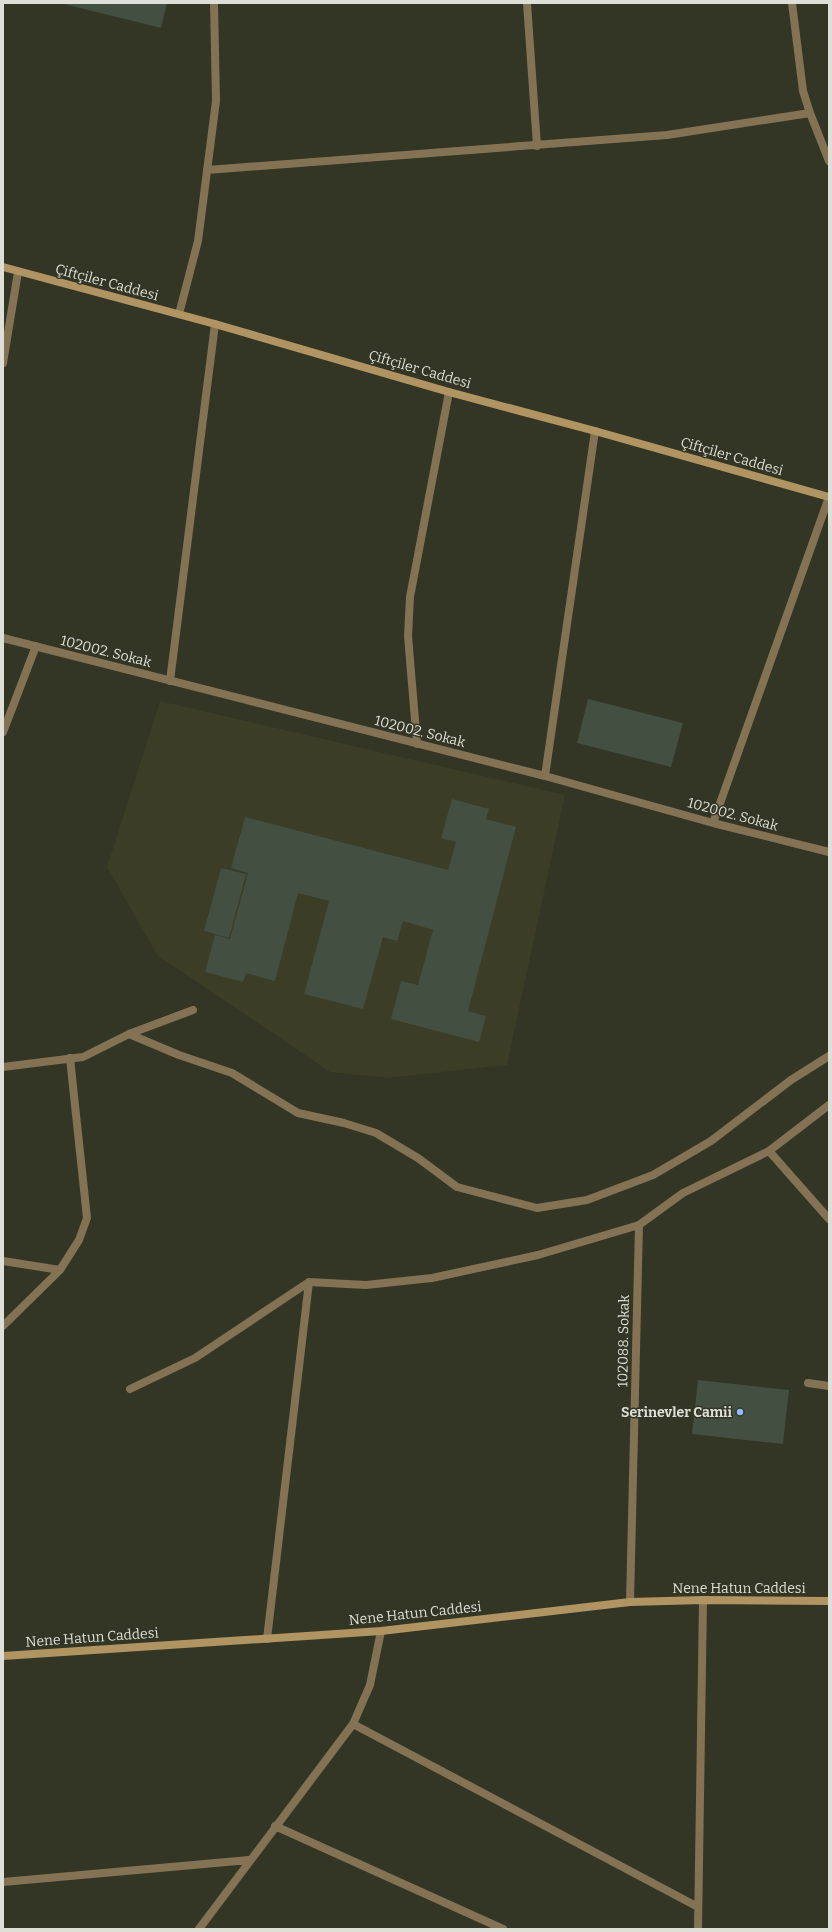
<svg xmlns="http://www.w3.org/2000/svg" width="832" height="1932" font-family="Bitter,serif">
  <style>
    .built { fill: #3b3d26 }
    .building { fill: #434f41 }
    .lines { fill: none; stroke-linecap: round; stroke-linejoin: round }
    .street { stroke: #837253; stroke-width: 8 }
    .secondary { stroke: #b09462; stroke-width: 8 }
    .poi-dot { fill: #90b8fd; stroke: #333525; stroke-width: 1.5 }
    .labels { text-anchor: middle; stroke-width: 3; stroke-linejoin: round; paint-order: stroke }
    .street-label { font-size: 14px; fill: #dedfd6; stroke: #333525 }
    .poi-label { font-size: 14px; font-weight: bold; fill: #dedfd6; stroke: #333525; text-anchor: end }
  </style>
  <rect width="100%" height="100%" fill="#333525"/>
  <path class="built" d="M 160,701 L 565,795 L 507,1065 L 387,1078 L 330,1072 L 157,955 L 107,867 Z"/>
  <path class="building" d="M 60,3 L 167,3 L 161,28 Z
    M 588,699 L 683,723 L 671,767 L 577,743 Z
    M 452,799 L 489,809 L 486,819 L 516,827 L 468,1011 L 486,1016 L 479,1042 L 391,1019 L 401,981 L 418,985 L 433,930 L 403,921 L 397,941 L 383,937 L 363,1009 L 304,994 L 329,901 L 298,893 L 275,981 L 246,973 L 243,982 L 205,972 L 215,935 L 230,939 L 248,873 L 231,868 L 245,817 L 448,870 L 456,842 L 441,838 Z
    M 221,868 L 246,874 L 229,938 L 204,931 Z
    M 698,1380 L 789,1390 L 783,1444 L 692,1434 Z"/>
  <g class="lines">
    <path class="street" d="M 527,3 L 537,146
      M 792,3 L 803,91 L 810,113 L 829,161
      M 207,170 L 667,135 L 810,113
      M 179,314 L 198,241 L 216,101 L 214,3
      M 3,363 L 18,272
      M 3,638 L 545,776 L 713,823 L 829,852
      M 170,681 L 215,324
      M 3,732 L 36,646
      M 417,744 L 408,636 L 410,597 L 449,392
      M 545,776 L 595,431
      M 713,823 L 829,497
      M 129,1034 L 179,1055 L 232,1073 L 298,1113 L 344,1123 L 376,1133 L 418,1158 L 457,1187 L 537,1208 L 587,1200 L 653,1175 L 711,1141 L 791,1080 L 829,1056
      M 3,1067 L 83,1057 L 129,1034 L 193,1010
      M 769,1151 L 829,1219
      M 3,1261 L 60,1270
      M 3,1326 L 60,1270 L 79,1240 L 87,1218 L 70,1058
      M 808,1383 L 829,1386
      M 130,1389 L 195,1358 L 309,1282 L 366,1285 L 432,1278 L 538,1255 L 639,1225 L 683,1193 L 769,1151 L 829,1105
      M 630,1602 L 639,1225
      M 267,1639 L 309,1282
      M 353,1724 L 698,1907
      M 275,1826 L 503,1929
      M 3,1882 L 249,1860
      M 199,1929 L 353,1724 L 370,1685 L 381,1631
      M 698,1929 L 703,1600"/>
    <path class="secondary" d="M 3,267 L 215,324 L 449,392 L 595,431 L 829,497
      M 3,1656 L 381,1631 L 630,1602 L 703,1600 L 829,1601"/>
  </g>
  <circle class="poi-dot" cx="740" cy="1412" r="4"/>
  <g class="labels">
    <g class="street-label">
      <text transform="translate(107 282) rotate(15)" y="5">Çiftçiler Caddesi</text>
      <text transform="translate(420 369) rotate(16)" y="5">Çiftçiler Caddesi</text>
      <text transform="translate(732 456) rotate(16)" y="5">Çiftçiler Caddesi</text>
      <text transform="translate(106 651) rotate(14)" y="5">102002. Sokak</text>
      <text transform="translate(420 731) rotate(14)" y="5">102002. Sokak</text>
      <text transform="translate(733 814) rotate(15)" y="5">102002. Sokak</text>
      <text transform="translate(623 1341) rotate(-89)" y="5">102088. Sokak</text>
      <text x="739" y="1593">Nene Hatun Caddesi</text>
      <text transform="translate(415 1613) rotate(-6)" y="5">Nene Hatun Caddesi</text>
      <text transform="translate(92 1637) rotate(-4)" y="5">Nene Hatun Caddesi</text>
    </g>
    <g class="poi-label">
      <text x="732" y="1417">Serinevler Camii</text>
    </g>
  </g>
  <rect width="832" height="1932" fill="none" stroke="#dedfd6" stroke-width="8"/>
</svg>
